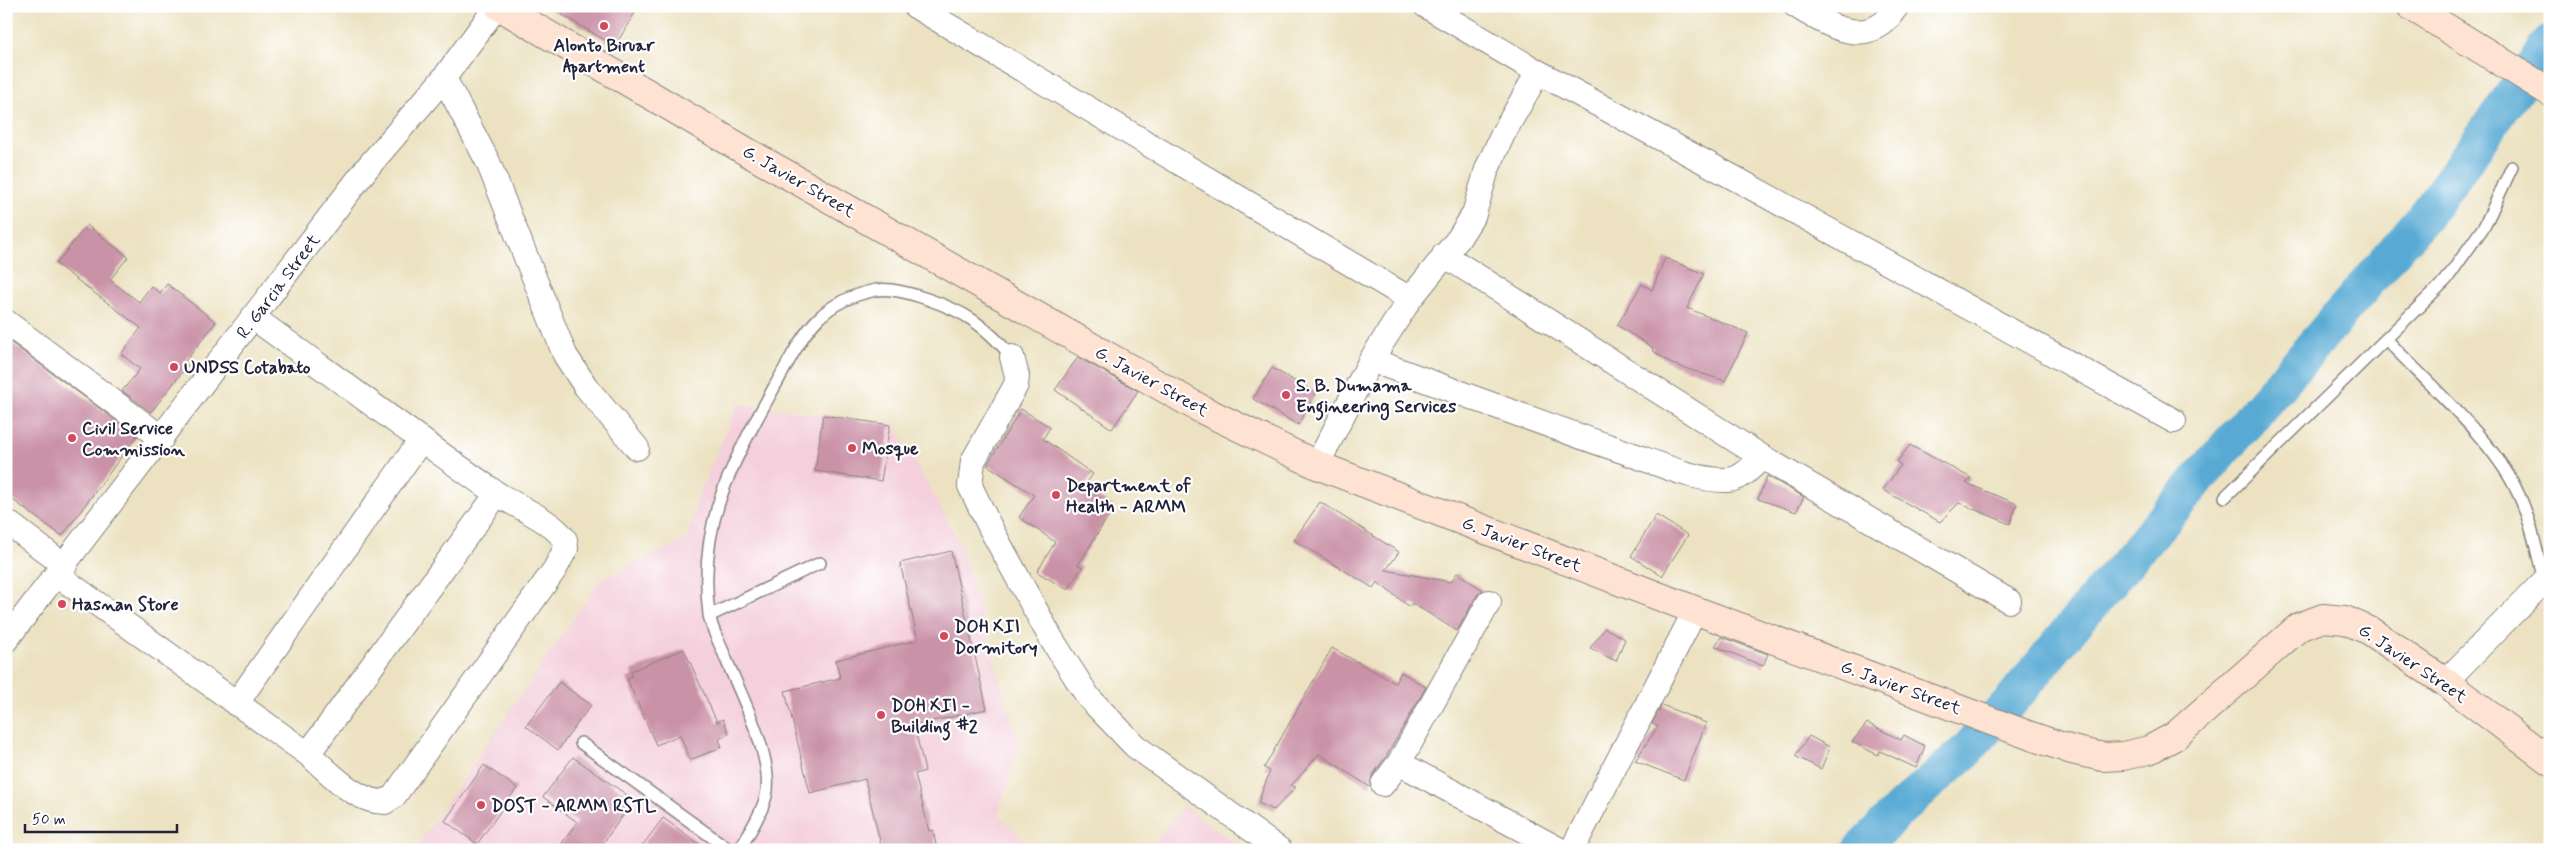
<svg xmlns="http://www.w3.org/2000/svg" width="2556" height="856" font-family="Mynerve,sans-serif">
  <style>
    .built { fill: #f4cfdc }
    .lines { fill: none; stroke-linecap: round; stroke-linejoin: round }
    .river { stroke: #59aad4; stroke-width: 36 }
    .building { fill: #ca92a7 }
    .lane-casing { stroke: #87827e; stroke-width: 14 }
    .street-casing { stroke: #87827e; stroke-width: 26 }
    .secondary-casing { stroke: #87827e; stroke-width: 30 }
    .lane { stroke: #fff; stroke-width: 11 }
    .street { stroke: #fff; stroke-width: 24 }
    .secondary { stroke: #fee3d2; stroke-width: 28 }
    .poi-dot { fill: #d1495b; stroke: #fff; stroke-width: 2 }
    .labels { text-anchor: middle; stroke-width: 4.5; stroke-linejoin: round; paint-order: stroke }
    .poi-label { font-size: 18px; font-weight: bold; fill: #22223b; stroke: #fff; text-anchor: start }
    .street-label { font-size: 18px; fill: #22223b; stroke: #fff }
  </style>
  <rect width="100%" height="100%" fill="#fff"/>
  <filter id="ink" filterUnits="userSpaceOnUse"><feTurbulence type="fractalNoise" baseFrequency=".02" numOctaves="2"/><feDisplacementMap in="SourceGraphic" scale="10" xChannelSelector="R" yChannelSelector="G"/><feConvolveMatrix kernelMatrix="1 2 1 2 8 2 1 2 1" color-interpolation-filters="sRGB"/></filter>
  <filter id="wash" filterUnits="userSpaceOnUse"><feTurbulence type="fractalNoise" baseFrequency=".0096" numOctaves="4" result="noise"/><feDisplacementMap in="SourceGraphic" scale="20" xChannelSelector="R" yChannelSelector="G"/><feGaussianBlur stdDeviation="1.12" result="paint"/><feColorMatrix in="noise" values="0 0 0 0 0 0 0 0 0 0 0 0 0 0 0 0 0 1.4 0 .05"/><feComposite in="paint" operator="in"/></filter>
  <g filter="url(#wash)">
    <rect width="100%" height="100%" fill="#ece2c1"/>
    <path class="built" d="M 738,404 L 894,424 L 959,541 L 1019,745 L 998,814 L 1035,850 L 414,850 L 600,580 L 686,539 L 701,489 Z
      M 1183,806 L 1244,850 L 1150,850 Z"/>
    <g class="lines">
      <path class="river" d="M 1860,850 L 1901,808 L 1967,750 L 2011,701 L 2096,598 L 2428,212 L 2550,42"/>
    </g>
    <g id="blocks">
      <path class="building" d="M 547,6 L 639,6 L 615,46 Z
        M 87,225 L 128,257 L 110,280 L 139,302 L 151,286 L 160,293 L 167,284 L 216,322 L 184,363 L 188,365 L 151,412 L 122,391 L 140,369 L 121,354 L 141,328 L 56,264 Z
        M 1665,258 L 1704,274 L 1687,308 L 1748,333 L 1725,381 L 1672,364 L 1652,350 L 1653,348 L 1617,325 L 1642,284 L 1652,290 Z
        M 6,339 L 137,436 L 62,536 L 6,495 Z
        M 1078,357 L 1138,391 L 1112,429 L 1055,390 Z
        M 1272,368 L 1316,393 L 1298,425 L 1253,399 Z
        M 1021,409 L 1050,427 L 1043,439 L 1093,474 L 1083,488 L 1114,507 L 1078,565 L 1082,567 L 1068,590 L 1037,572 L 1055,542 L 1019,517 L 1034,495 L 987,465 Z
        M 823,415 L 890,425 L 881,481 L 815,471 Z
        M 1910,445 L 1971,478 L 1966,483 L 2017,504 L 2010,524 L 1959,503 L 1940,522 L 1883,490 L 1901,465 L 1897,462 Z
        M 1767,476 L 1804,497 L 1796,512 L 1758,499 Z
        M 1320,502 L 1399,552 L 1386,570 L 1451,582 L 1457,573 L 1483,590 L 1477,595 L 1457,631 L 1412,603 L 1410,607 L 1377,582 L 1373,588 L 1294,540 Z
        M 1656,515 L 1688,535 L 1662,576 L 1631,556 Z
        M 951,551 L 987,709 L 914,725 L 925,771 L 915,774 L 929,831 L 933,830 L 937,850 L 882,850 L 865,779 L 810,793 L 785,691 L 840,678 L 836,660 L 918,640 L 900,563 Z
        M 1605,628 L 1625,639 L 1616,661 L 1590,648 Z
        M 1721,637 L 1768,654 L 1763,666 L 1715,646 Z
        M 1332,648 L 1395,683 L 1401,672 L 1426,687 L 1387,755 L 1372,776 L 1370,787 L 1319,754 L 1291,786 L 1296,787 L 1274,810 L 1258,803 L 1270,771 L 1264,768 Z
        M 684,649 L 717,722 L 723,719 L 729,734 L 719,739 L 722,747 L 690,760 L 680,735 L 656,745 L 627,679 L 632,676 L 631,671 Z
        M 559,682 L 591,705 L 558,750 L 526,726 Z
        M 1662,705 L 1706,723 L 1684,780 L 1635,761 L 1658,726 L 1652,724 Z
        M 1867,723 L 1901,740 L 1904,735 L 1925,746 L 1916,768 L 1880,751 L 1878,755 L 1852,742 Z
        M 1809,736 L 1830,747 L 1821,769 L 1795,756 Z
        M 573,757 L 634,800 L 598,850 L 557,850 L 577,822 L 543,797 Z
        M 484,765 L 517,788 L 477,844 L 445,821 Z
        M 663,818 L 708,850 L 639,850 Z"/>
    </g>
  </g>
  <g filter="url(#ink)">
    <use href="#blocks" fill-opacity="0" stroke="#87827e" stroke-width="1"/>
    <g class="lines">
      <defs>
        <path id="lane" d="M 2387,340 C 2426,382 2492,439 2516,489 C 2531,518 2536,550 2544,580
          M 2225,497 L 2446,280 L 2485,225 L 2512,167
          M 709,616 L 820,563
          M 581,743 L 730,850
          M 739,850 C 749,833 761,815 766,796 C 775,760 740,693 726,659 C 721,645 711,629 709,614 C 697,522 733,462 776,384 C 803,336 816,302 876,290 C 900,286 954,307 974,321 C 988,331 1001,344 1012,357"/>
        <path id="street" d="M 915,6 L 1410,299
          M 1426,6 L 1538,72 L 1738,180 L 2174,421
          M 1796,6 C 1820,20 1854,44 1882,24 C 1888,20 1892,12 1897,6
          M 444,78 L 488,162 L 565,355 L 586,387 L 637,448
          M 1444,255 L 1762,457 L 2009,601
          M 6,322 L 162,438
          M 1012,357 L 1017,376 L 1016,385 L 973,461 L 970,486 L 991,529 L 1052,640 L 1089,698 L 1135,746 L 1280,850
          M 1371,360 C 1455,391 1540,423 1625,452 C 1657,463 1694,481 1728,480 C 1742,479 1753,466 1762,457
          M 1317,465 L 1371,360 L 1410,299 L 1459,238 L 1474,214 L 1487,169 L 1503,134 L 1538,72
          M 6,521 L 65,566
          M 57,575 L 308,754 C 330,772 354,802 385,802 L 394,796 L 555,569 L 566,548 L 565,540 C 551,519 514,506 493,491 C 413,435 334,376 254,318
          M 6,640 L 367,168 L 444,78 L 497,6
          M 2445,682 L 2550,575
          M 236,704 L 421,440
          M 308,754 L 497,494
          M 1399,763 L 1560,850
          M 1383,784 L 1399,763 L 1489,602
          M 1572,850 L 1695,611"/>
        <path id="secondary" d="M 499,6 L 749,153 L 1201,409 L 1317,465 L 1705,614 L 2031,736 L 2072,750 L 2103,757 L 2123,756 L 2149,750 L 2175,736 L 2299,627 L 2323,618 L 2345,620 L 2370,631 L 2445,682 L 2550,761
          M 2411,6 L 2550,92"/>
      </defs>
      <use href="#lane" class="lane-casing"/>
      <use href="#street" class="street-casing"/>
      <use href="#secondary" class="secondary-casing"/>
      <use href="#lane" class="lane"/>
      <use href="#street" class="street"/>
      <use href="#secondary" class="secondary"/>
    </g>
  </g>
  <g class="poi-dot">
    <circle cx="604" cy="26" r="5"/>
    <circle cx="174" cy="367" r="5"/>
    <circle cx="1286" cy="395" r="5"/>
    <circle cx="72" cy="438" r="5"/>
    <circle cx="852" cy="448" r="5"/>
    <circle cx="1056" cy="495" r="5"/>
    <circle cx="62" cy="604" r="5"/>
    <circle cx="944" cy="636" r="5"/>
    <circle cx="881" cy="715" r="5"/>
    <circle cx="481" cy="805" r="5"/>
  </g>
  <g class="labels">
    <g class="poi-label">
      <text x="604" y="51" text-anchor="middle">Alonto Biruar<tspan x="604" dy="21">Apartment</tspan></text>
      <text x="184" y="373">UNDSS Cotabato</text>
      <text x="1296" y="391">S. B. Dumama<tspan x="1296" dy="21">Engineering Services</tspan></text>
      <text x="82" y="434">Civil Service<tspan x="82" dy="21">Commission</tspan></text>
      <text x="862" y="454">Mosque</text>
      <text x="1066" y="491">Department of<tspan x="1066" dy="21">Health - ARMM</tspan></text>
      <text x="72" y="610">Hasnan Store</text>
      <text x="954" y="632">DOH XII<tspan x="954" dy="21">Dormitory</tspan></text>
      <text x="891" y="711">DOH XII -<tspan x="891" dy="21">Building #2</tspan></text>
      <text x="491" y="811">DOST - ARMM RSTL</text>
    </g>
    <g class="street-label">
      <text transform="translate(799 181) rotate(30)" y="6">G. Javier Street</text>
      <text transform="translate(278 286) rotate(-53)" y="6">R. Garcia Street</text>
      <text transform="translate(1152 381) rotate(29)" y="6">G. Javier Street</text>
      <text transform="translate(1522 544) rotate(21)" y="6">G. Javier Street</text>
      <text transform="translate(2413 663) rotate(34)" y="6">G. Javier Street</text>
      <text transform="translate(1901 687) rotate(20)" y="6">G. Javier Street</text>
    </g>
  </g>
  <rect width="2556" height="856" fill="none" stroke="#fff" stroke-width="25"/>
  <path d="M25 824v8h152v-8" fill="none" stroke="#22223b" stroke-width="2.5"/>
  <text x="32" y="824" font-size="15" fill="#22223b" stroke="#ffffff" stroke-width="4" paint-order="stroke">50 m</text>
</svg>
